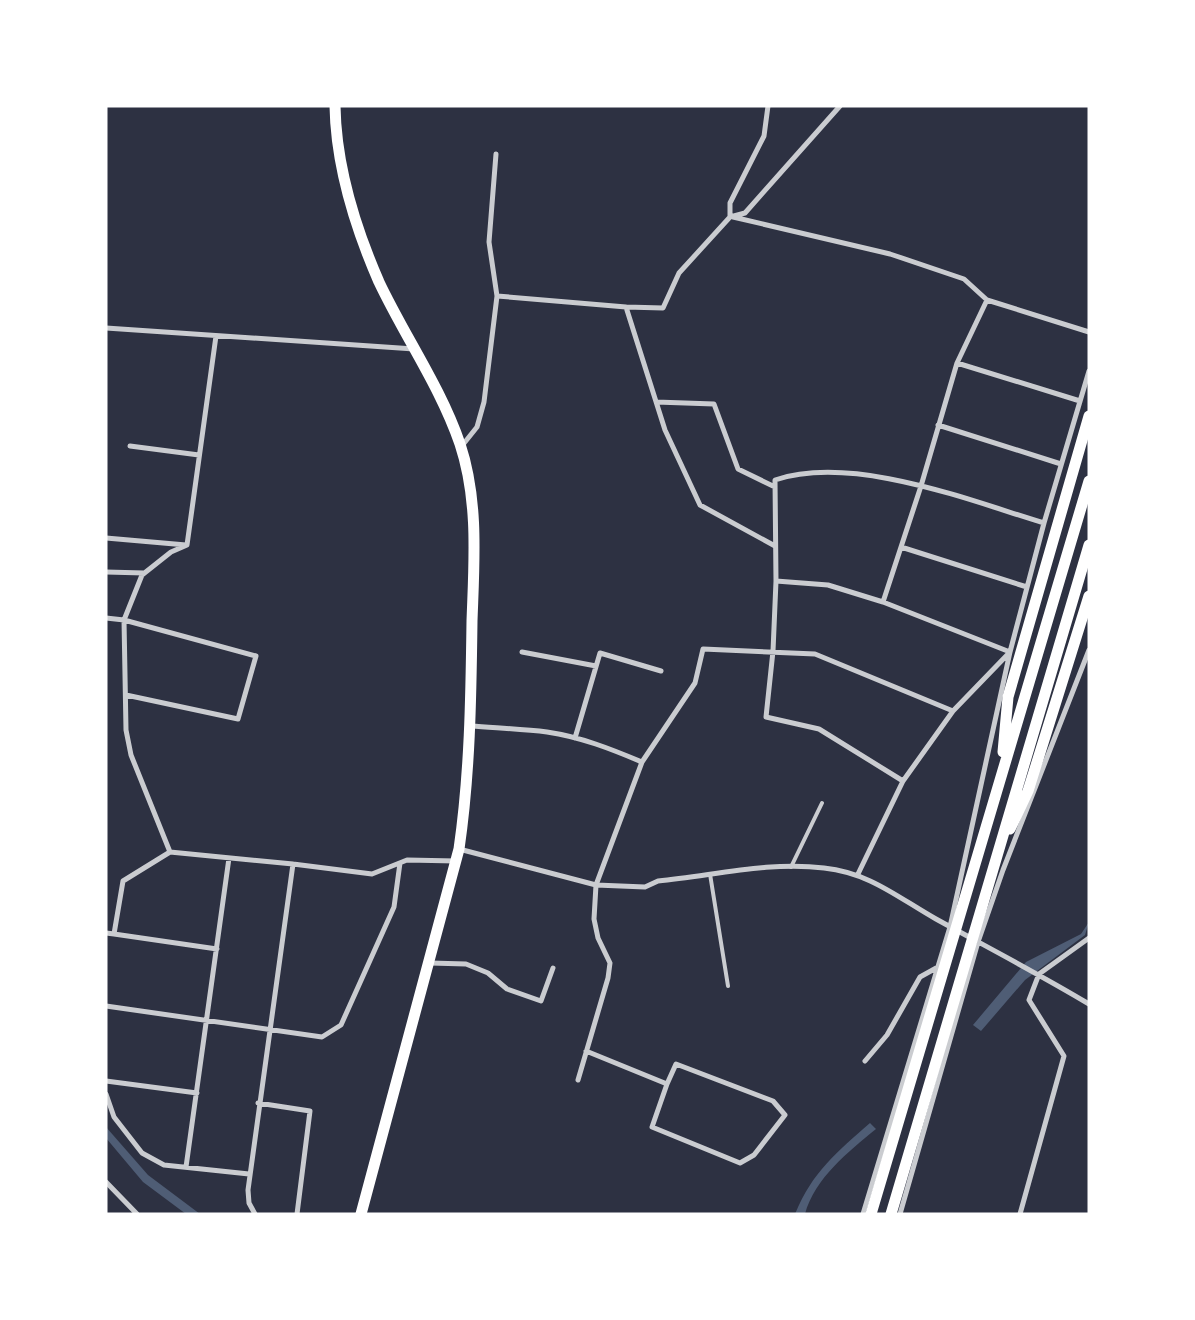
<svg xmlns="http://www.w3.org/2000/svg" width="1195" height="1320" font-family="Arial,sans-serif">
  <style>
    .water { fill: #4f5d75 }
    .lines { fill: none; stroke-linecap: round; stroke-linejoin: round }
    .service { stroke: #caccd0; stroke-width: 4 }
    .minor { stroke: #caccd0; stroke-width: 5 }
    .trunk { stroke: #fff; stroke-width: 11 }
  </style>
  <rect width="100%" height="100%" fill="#2d3142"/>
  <path class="water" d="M 1089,922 L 1085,935 L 1025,980 L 981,1031 L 973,1025 L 1026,962 L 1081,934 Z
    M 870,1123 L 876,1129 C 848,1152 815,1178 805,1214 L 795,1214 C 812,1172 837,1152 870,1123 Z
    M 106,1127 L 148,1175 L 200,1214 L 186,1214 L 143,1182 L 106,1138 Z"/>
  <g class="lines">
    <path class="service" d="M 791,867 L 822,803
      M 710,874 L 728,986"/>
    <path class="minor" d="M 496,154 L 489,242 L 497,296
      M 730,217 L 730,203 L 764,136 L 768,106
      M 733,217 L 890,254 L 964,279 L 987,300 L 1089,332
      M 626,307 L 665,430 L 700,505 L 775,546
      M 106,328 L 414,349
      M 957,363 L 1080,401
      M 656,402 L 714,404 L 738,469 L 775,487
      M 938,425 L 1061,464
      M 130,446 L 199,455
      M 461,447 L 477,427 L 484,402 L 497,296 L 626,307 L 663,308 L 679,273 L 730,217 L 745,213 L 840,106
      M 106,538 L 186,545
      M 901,547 L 1027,587
      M 106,572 L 144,573
      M 776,581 L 828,585 L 883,602 L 1010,652 L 953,711 L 903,781 L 858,874
      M 883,602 L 921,486 L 957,363 L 987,300
      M 106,618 L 124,620 L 256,656 L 238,719 L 126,695
      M 522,652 L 596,666
      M 471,726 C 496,728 522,729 547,732 C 581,737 611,749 642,762
      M 575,738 L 600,653 L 661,671
      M 903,781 L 819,729 L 766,717 L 773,651 L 776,581 L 775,480 C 852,454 968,500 1044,523
      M 459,849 L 596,885 L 645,887 L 658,881 C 712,876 769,861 824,868 C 870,873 897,897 936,919 C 987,947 1039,974 1089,1004
      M 170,852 L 131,755 L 126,730 L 124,620 L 142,575 L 171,552 L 187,545 L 216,336
      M 106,933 L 114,934 L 123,881 L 170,852 L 293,864 L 372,874 L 407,860 L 456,861
      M 114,934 L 217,949
      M 430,963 L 466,964 L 488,973 L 507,989 L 541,1001 L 553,968
      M 106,1006 L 322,1037 L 341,1025 L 394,907 L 400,863
      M 586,1051 L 667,1084 L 652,1127 L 740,1163 L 754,1155 L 785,1115 L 773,1101 L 676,1064 L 667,1084
      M 865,1061 L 887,1035 L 920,977 L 938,967
      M 578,1080 L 608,978 L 610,963 L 598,938 L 594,919 L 596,885 L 642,762 L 695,683 L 703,649 L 815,654 L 953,711
      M 106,1081 L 197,1093
      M 106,1094 L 114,1117 L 142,1153 L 164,1165 L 249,1174
      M 258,1103 L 310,1111 L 297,1214
      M 186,1167 L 229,858
      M 106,1182 L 137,1214
      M 255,1214 L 249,1203 L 248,1190 L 293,864
      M 863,1214 L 950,927 L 1010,652 L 1044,523 L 1089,371
      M 900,1214 L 978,942 L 1003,870 L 1089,650
      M 1020,1214 L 1064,1056 L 1029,1000 L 1039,974 L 1089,938"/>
    <path class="trunk" d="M 335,106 C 336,166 355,227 379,282 C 405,337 440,386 460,444 C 479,501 474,563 472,621 C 471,698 470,773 459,849 L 361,1214
      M 1003,752 L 1008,697 L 1089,416
      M 1010,829 L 1028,791 L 1089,596
      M 871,1214 L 1089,481
      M 891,1214 L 1089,545"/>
  </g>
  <rect width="1195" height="1320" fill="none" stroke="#ffffff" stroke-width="215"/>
</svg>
